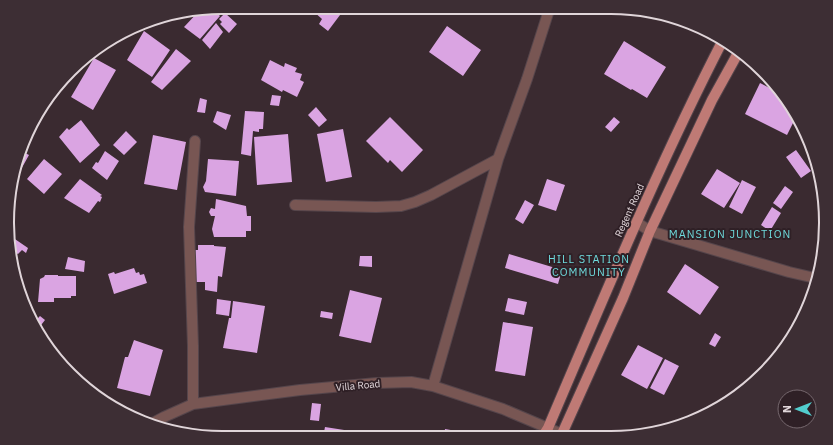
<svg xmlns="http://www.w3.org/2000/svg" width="833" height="445" font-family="'IBM Plex Sans',sans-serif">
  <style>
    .building { fill: #daa4e2 }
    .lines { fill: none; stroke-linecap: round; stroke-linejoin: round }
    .minor-casing { stroke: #55454b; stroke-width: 12 }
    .primary-casing { stroke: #55454b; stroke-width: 12 }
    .minor { stroke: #785653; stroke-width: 10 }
    .primary { stroke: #bf7a75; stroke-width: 10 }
    .labels { text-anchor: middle; stroke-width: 4; stroke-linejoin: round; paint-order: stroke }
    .street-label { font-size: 10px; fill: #e0d5d9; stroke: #2f2026 }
    .neighbourhood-label { font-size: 11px; letter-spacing: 1px; fill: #6edadc; stroke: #2f2026 }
    .rim { fill: none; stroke: #e0d5d9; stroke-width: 2 }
  </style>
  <rect width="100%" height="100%" fill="#3a2a30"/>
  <path class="building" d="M 224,7 L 239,7 L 233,15 Z
    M 316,7 L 346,7 L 328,31 L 319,24 L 322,19 L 313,11 Z
    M 213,9 L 220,16 L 200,39 L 184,27 L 199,11 Z
    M 225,13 L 237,24 L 229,33 L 220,24 L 222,22 L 219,19 Z
    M 216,23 L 223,32 L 210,49 L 202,40 Z
    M 447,26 L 481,50 L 463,76 L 429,52 Z
    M 144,31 L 170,50 L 152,77 L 127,60 Z
    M 624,41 L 666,67 L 647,98 L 632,89 L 631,90 L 604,74 Z
    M 176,49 L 191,61 L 162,90 L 151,82 Z
    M 94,58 L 116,70 L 93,110 L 71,97 Z
    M 270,60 L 284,67 L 285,63 L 297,68 L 295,72 L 302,74 L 300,80 L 304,82 L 297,97 L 283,90 L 282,92 L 261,80 Z
    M 760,83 L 783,95 L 795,119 L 787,135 L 745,114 Z
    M 272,95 L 281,96 L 279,106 L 270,105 Z
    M 200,98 L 207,100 L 205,113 L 197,112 Z
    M 316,107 L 327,120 L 319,127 L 308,115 Z
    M 217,111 L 231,115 L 226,130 L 213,122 Z
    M 245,111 L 264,112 L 263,129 L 259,129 L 259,132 L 253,131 L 251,156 L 241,154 Z
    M 390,117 L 423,150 L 402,172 L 390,160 L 388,163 L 366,141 Z
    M 614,117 L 620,122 L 611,132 L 605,127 Z
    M 81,120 L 100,145 L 80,163 L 59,137 L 67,128 L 69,130 Z
    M 343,129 L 352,177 L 326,182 L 317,134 Z
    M 126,131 L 137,142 L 124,155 L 113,145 Z
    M 288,134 L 292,182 L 257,185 L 254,137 Z
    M 153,135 L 186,142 L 177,190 L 144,184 Z
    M 796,150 L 811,171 L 801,178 L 786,157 Z
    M 21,151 L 29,155 L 19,173 L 14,172 L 14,167 Z
    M 105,151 L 119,161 L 107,180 L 92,168 L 96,162 L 98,163 Z
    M 44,159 L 62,174 L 44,194 L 27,179 Z
    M 208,159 L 239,161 L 236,196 L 205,192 L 203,187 L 206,181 Z
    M 717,169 L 740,183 L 724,208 L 701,194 Z
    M 80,179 L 102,195 L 100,196 L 102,197 L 100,202 L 98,201 L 89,213 L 64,198 Z
    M 547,179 L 565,185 L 556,211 L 538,205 Z
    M 742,180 L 756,187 L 742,214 L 729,207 Z
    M 785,186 L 793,192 L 781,209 L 773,203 Z
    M 216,199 L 246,206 L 247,216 L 251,216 L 251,231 L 246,231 L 246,237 L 214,237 L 212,229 L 215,216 L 211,216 L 209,212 L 211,208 L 215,209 Z
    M 525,200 L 534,205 L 523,224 L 515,219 Z
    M 772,207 L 781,213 L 770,231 L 761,225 Z
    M 9,235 L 28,248 L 26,253 L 22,250 L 18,254 L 16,253 L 14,255 L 11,253 L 8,237 Z
    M 198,245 L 214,245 L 214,246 L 226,247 L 222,277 L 218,276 L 217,292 L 205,290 L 205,282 L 195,282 L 196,261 L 195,261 L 195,250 L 198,250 Z
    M 509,254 L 562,270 L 558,284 L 505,268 Z
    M 360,256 L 372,256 L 372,267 L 359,266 Z
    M 68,257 L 85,261 L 84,272 L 65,269 Z
    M 685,264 L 719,287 L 700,315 L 667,292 Z
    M 134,268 L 136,273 L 139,272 L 140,275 L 144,274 L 147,283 L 114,294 L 108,274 L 114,272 L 115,274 Z
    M 45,275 L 58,275 L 58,276 L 76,276 L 76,296 L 71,296 L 71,298 L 54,298 L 54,302 L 38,302 L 40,279 L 44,277 Z
    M 350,290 L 382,298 L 371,343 L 339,336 Z
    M 508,298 L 527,302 L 524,315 L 505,311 Z
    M 217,299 L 231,301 L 229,316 L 216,314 Z
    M 233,301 L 265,306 L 257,353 L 223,348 L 229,318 L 231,318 Z
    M 321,311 L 333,313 L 332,319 L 320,317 Z
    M 40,316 L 45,320 L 38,329 L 34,322 Z
    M 503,322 L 533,327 L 525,376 L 495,371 Z
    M 715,333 L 721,337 L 715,347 L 709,344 Z
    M 134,340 L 163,350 L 150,396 L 117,388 L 125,357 L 128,357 Z
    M 638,345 L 663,358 L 647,389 L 621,375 Z
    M 665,359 L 679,366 L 664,395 L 650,388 Z
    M 312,403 L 321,404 L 319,421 L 310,420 Z
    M 325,427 L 357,432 L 356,437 L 323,437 Z
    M 445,429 L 479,435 L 478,437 L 444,437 Z
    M 599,430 L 611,436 L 596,436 Z"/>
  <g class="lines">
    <defs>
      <path id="minor" d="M 295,205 L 376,207 L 401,206 L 415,202 L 431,195 L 498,159
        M 636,222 L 650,231 L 789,272 L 815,278
        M 433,386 L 498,159 L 527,79 L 550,7
        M 193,404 L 193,346 L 189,227 L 195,141
        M 151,424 L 164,417 L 193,404 L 300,390 L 377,383 L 411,382 L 433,386 L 503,409 L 562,434"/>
      <path id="primary" d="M 543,436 L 548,428 C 604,297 658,166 723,40
        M 561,436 L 623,298 L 650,231 L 712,100 L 738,53"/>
    </defs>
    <use href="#minor" class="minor-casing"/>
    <use href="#primary" class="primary-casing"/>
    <use href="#minor" class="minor"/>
    <use href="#primary" class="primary"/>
  </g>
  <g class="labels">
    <g class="street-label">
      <text transform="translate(629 210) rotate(-66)" y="4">Regent Road</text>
      <text transform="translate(358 385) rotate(-5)" y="4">Villa Road</text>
    </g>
    <g class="neighbourhood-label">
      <text x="730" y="238">MANSION JUNCTION</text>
      <text x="589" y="263">HILL STATION<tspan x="589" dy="13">COMMUNITY</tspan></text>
    </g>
  </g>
  <path d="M0 0H833V445H0ZM222 14H611A208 208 0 0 1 819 222V223A208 208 0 0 1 611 431H222A208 208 0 0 1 14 223V222A208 208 0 0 1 222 14Z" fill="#3d2e34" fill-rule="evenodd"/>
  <path class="rim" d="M222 14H611A208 208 0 0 1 819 222V223A208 208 0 0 1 611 431H222A208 208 0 0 1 14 223V222A208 208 0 0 1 222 14Z"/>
  <g transform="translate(797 409) rotate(270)"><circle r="19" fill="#2f2026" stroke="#76686e"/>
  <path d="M0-3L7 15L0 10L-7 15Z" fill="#52cdce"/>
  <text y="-6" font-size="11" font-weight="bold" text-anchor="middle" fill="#e0d5d9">N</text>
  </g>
</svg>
